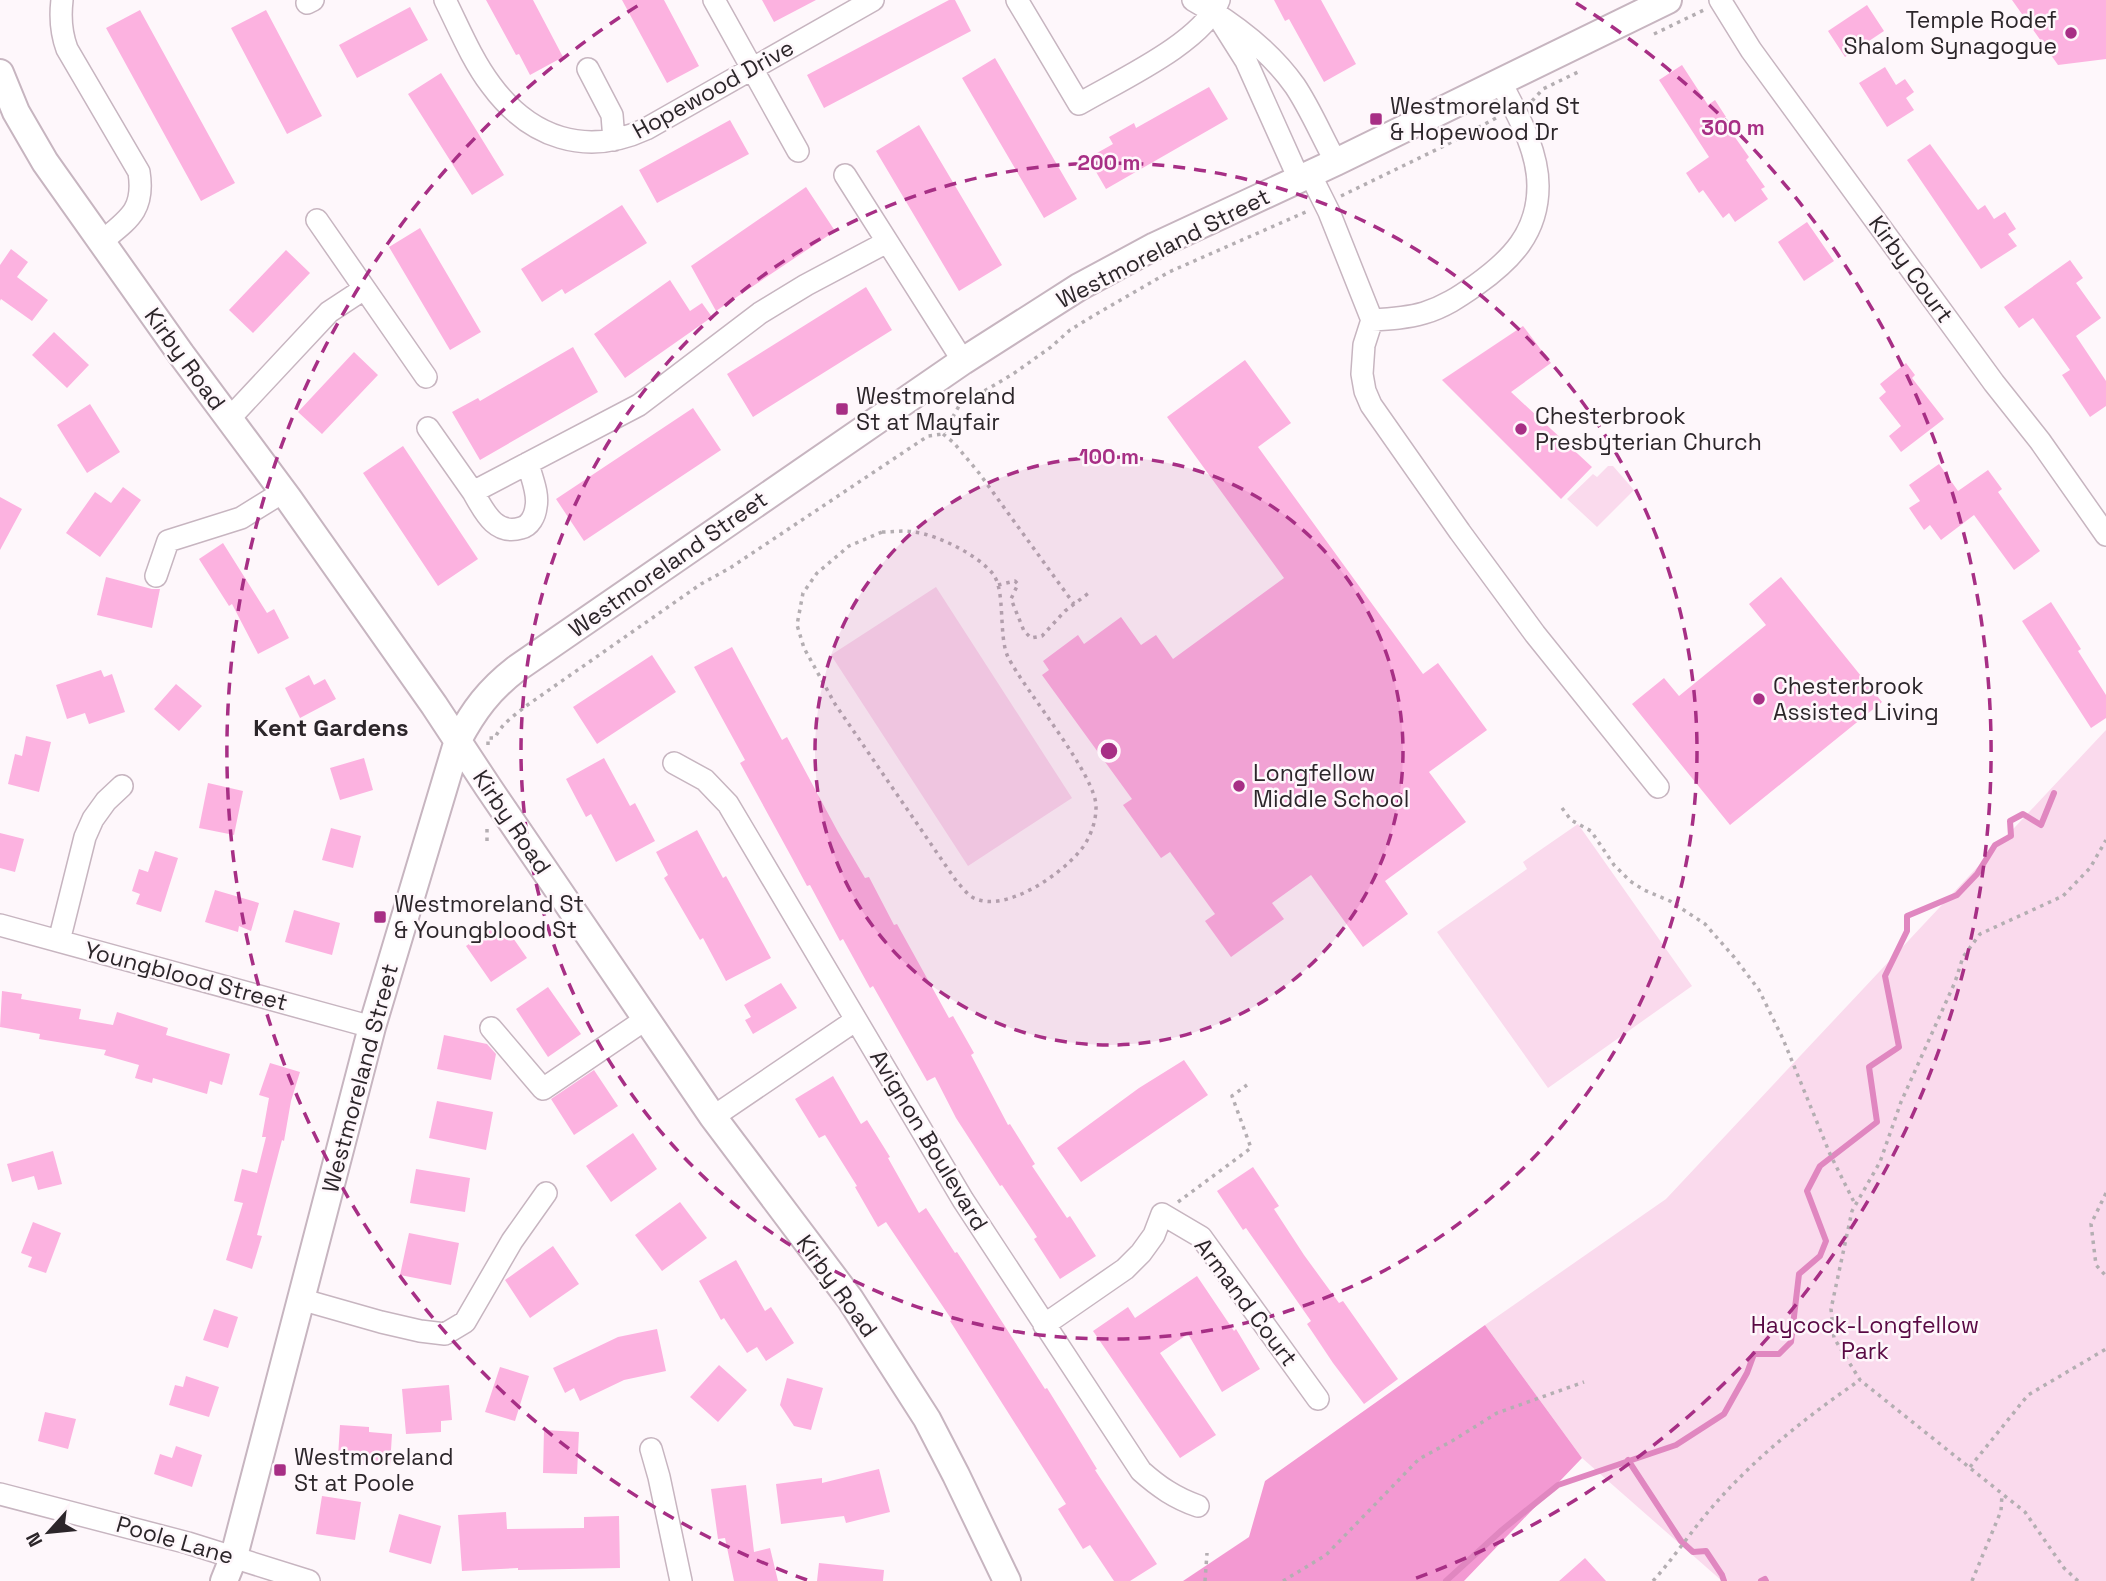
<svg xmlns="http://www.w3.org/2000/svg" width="2106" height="1581" font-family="'Space Grotesk',sans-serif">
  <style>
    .green { fill: #fadaed }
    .forest { fill: #f399d2 }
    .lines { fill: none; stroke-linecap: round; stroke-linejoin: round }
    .stream { stroke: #e087c0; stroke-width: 6 }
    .building { fill: #fcb2e0 }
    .minor-casing { stroke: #c7b5c0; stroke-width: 24 }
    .major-casing { stroke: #c7b5c0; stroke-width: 30 }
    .path { stroke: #b4aeb2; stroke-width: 3.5; stroke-dasharray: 3.5 5; stroke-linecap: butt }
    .minor { stroke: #fff; stroke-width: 21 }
    .major { stroke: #fff; stroke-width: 26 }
    .ring { fill: none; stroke: #a72f85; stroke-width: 3.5; stroke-dasharray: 12 9 }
    .poi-dot { fill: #a72f85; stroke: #fef7fb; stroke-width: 2.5 }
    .labels { text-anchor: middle; stroke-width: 5; stroke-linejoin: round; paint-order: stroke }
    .poi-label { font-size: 23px; fill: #2c262a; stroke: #fef7fb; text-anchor: start }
    .street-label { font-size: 23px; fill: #2c262a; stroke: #fef7fb }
    .park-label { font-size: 23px; fill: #590944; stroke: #fef7fb }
    .neighbourhood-label { font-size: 24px; font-weight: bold; fill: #2c262a; stroke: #fef7fb }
    .centre { fill: #a72f85; stroke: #fef7fb; stroke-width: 3.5 }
    .ring-label { font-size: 21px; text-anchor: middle; font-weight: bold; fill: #a72f85; stroke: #fef7fb; stroke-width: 5; stroke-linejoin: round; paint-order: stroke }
  </style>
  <rect width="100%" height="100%" fill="#fef7fb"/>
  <path class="green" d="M 1608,466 L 1613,466 L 1634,490 L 1597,527 L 1567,499 L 1593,474 L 1597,477 Z
    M 936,587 L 1072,798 L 968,866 L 831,655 Z
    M 2106,730 L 2106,1581 L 1722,1581 L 1582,1458 L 1485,1325 L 1666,1199 Z
    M 1578,824 L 1692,986 L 1548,1088 L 1437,932 L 1527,869 L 1523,862 Z"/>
  <path class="forest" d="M 1485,1325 L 1582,1458 L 1464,1581 L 1183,1581 L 1249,1537 L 1265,1481 Z"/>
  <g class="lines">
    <path class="stream" d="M 1628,1460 L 1681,1541 L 1693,1552 L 1706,1551 L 1722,1575 L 1724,1581
      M 1446,1581 L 1502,1530 L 1558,1485 L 1676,1445 L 1724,1414 L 1747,1373 L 1754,1354 L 1779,1354 L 1791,1342 L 1799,1274 L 1820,1256 L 1826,1241 L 1807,1191 L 1820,1166 L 1877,1122 L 1869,1067 L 1899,1047 L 1885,976 L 1907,931 L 1907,916 L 1957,895 L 1977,874 L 1995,845 L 2011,836 L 2010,821 L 2023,814 L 2041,825 L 2054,793
      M 1761,1581 L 1765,1579 L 1766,1581"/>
  </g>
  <path class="building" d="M 486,0 L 533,0 L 563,57 L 530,75 L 519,54 L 516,55 Z
    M 622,0 L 664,0 L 699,66 L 667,83 Z
    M 762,0 L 816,0 L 774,22 Z
    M 949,0 L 955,0 L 971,31 L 824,108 L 807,75 Z
    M 1274,0 L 1321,0 L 1356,64 L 1324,82 L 1289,19 L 1285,21 Z
    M 2012,0 L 2106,0 L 2106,59 L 2058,65 Z
    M 1867,5 L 1884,31 L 1845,57 L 1828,31 Z
    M 410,7 L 428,40 L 357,78 L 339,45 Z
    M 140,10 L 235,183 L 201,201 L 106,28 Z
    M 266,10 L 322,116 L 287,134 L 231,28 Z
    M 995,58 L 1077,199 L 1044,218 L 962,78 Z
    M 1682,65 L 1708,105 L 1715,100 L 1726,117 L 1722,119 L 1749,157 L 1746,160 L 1765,187 L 1761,189 L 1768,199 L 1735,222 L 1729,213 L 1723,218 L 1703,190 L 1699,193 L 1686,173 L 1709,157 L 1659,80 Z
    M 1885,67 L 1896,85 L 1905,79 L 1914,92 L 1906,98 L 1914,110 L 1887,127 L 1859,83 Z
    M 441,73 L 504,175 L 472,195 L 408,94 Z
    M 1209,87 L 1228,119 L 1106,189 L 1088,158 L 1113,144 L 1109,137 L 1134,123 L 1136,128 Z
    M 730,120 L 749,154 L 657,203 L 639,170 Z
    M 919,125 L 1002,265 L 959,291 L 876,151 Z
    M 1930,144 L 1978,210 L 1985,205 L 1994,219 L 2005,212 L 2016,229 L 2008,234 L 2017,246 L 1981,269 L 1907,160 Z
    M 806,187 L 835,231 L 716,311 L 691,266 Z
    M 622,205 L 647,243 L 565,294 L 562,289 L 542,302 L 521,269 Z
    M 1807,222 L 1834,261 L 1804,281 L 1778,242 Z
    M 420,228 L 481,332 L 450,350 L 389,247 Z
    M 11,249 L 28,262 L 17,277 L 48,300 L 32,321 L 1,299 L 0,301 L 0,265 Z
    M 286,250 L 310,273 L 253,333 L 229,310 Z
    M 2070,260 L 2083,278 L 2076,283 L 2101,318 L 2076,336 L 2106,381 L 2106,406 L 2090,417 L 2062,375 L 2070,370 L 2033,318 L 2019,328 L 2004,307 Z
    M 670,280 L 690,311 L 702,303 L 712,317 L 625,378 L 594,334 Z
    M 866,287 L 892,330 L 753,417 L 727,374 Z
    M 1523,326 L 1551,363 L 1511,392 L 1592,467 L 1561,499 L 1442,380 Z
    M 54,332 L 89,365 L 67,388 L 32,355 Z
    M 573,347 L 598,392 L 480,460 L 452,412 L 478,398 L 480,401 Z
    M 354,352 L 378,375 L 322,434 L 298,412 Z
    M 1245,360 L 1291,423 L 1258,447 L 1423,674 L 1438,663 L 1487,730 L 1429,772 L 1466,822 L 1385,881 L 1408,914 L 1363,947 L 1311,875 L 1272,903 L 1284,919 L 1231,957 L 1205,921 L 1215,914 L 1170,852 L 1161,858 L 1123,805 L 1132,799 L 1042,675 L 1049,670 L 1043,661 L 1078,635 L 1084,644 L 1121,617 L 1141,645 L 1156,635 L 1173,659 L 1284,578 L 1167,417 Z
    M 1906,363 L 1915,375 L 1912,378 L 1944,419 L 1901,452 L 1889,436 L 1901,426 L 1879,398 L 1886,392 L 1880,384 Z
    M 90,404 L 120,452 L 87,473 L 57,425 Z
    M 693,408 L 721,450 L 584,541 L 556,499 Z
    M 403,446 L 478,559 L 438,586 L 363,473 Z
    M 1939,464 L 1958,491 L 1988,470 L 2002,489 L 1998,492 L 2040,551 L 2014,570 L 1974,515 L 1941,540 L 1930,525 L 1924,530 L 1909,508 L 1920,501 L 1909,485 Z
    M 123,487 L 141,500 L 100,557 L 66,533 L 95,492 L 111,503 Z
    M 0,497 L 22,509 L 0,550 Z
    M 223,543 L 267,613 L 274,609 L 289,638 L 258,654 L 232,604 L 229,606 L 199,559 Z
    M 106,577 L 152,589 L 160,589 L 152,628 L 97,615 Z
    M 1781,577 L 1882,702 L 1730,825 L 1632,704 L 1664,678 L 1679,696 L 1766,625 L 1749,604 Z
    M 2051,602 L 2081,649 L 2078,651 L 2106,695 L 2106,718 L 2091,728 L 2022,621 Z
    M 732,647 L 782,740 L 787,737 L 838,832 L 865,878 L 869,877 L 894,925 L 897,924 L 949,1018 L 953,1016 L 974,1053 L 971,1055 L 1008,1125 L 1010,1124 L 1035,1164 L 1032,1166 L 1067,1218 L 1070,1216 L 1096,1256 L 1060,1279 L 1034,1239 L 1037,1237 L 1002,1185 L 1000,1186 L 956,1118 L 935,1077 L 927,1081 L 873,986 L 870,988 L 843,939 L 840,941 L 810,885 L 807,886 L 792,858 L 740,763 L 745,760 L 694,667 Z
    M 652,655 L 676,692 L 597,744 L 573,707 Z
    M 101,670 L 104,677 L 112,674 L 125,712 L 89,724 L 85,713 L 67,719 L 56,685 Z
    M 309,675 L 314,685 L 325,679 L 336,699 L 300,718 L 285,688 Z
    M 176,684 L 202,706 L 179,731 L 154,709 Z
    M 26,736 L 51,742 L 39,792 L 8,784 L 15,754 L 22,756 Z
    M 364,758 L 373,790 L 340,800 L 330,768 Z
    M 604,758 L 630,806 L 635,803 L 655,841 L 616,862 L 591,814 L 586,817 L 566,779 Z
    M 208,783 L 243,791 L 234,835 L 199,828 Z
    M 331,828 L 361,836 L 353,868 L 322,860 Z
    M 697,830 L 723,878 L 726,876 L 771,958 L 726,981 L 703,938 L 700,940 L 664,878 L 668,875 L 656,852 Z
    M 0,833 L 24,839 L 15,872 L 0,868 Z
    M 155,851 L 178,858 L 161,912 L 136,904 L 140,894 L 132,891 L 139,869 L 148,872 Z
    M 215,890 L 259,903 L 251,931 L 239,926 L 238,932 L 205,922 Z
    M 294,910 L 340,923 L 332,955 L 285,942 Z
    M 502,922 L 527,958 L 491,982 L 466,946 Z
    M 781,983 L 797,1008 L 753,1034 L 745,1020 L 751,1017 L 744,1005 Z
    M 548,987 L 581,1034 L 548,1057 L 516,1009 Z
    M 2,991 L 22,994 L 21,999 L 81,1009 L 79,1019 L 113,1025 L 117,1012 L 168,1028 L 166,1035 L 230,1054 L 222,1085 L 210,1081 L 207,1094 L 153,1078 L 152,1083 L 135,1078 L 139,1065 L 104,1055 L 106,1050 L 39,1039 L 40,1034 L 0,1027 Z
    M 444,1035 L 487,1044 L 496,1054 L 491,1080 L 437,1069 Z
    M 1184,1060 L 1208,1095 L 1081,1182 L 1057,1148 L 1139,1088 Z
    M 270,1063 L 300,1072 L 291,1101 L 284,1141 L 282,1140 L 257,1235 L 262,1236 L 252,1269 L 226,1260 L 243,1203 L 234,1201 L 242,1169 L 257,1173 L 266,1137 L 262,1137 L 269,1098 L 259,1095 Z
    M 594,1070 L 618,1106 L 574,1135 L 551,1099 Z
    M 833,1076 L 861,1124 L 867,1120 L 890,1157 L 888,1158 L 919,1213 L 926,1208 L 955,1253 L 957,1252 L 965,1264 L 1045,1389 L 1047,1388 L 1075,1433 L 1097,1469 L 1095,1470 L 1157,1564 L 1130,1581 L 1114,1581 L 1090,1545 L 1083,1549 L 1058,1509 L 1066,1504 L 950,1321 L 952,1320 L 886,1222 L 878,1227 L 855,1187 L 857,1186 L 825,1135 L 819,1138 L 795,1099 Z
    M 437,1101 L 493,1112 L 486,1150 L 429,1138 Z
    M 633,1133 L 657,1169 L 611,1202 L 586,1166 Z
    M 53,1151 L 62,1184 L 38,1190 L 34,1176 L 12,1182 L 7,1164 Z
    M 1253,1167 L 1279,1206 L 1274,1209 L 1304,1255 L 1339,1303 L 1343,1301 L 1398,1379 L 1364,1404 L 1333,1363 L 1307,1324 L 1311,1321 L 1246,1228 L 1243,1230 L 1217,1191 Z
    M 416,1169 L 470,1178 L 465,1212 L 410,1203 Z
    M 680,1202 L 707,1238 L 662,1271 L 635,1235 Z
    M 33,1222 L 61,1233 L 46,1273 L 28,1267 L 32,1257 L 21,1253 Z
    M 409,1233 L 459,1243 L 451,1285 L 400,1275 Z
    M 553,1246 L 579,1284 L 530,1318 L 505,1280 Z
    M 736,1260 L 765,1311 L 771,1307 L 794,1343 L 766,1361 L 757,1347 L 747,1353 L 724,1318 L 721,1320 L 699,1281 Z
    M 1197,1276 L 1234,1331 L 1236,1329 L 1260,1369 L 1222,1392 L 1188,1334 L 1160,1353 L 1216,1435 L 1180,1458 L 1093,1331 L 1128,1307 L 1135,1318 Z
    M 214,1309 L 238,1317 L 228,1348 L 203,1340 Z
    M 657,1329 L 666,1371 L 624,1380 L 580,1401 L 574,1388 L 565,1393 L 553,1368 L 618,1337 Z
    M 719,1365 L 747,1390 L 718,1422 L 690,1397 Z
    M 500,1367 L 529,1376 L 515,1421 L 485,1412 Z
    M 186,1376 L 219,1387 L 209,1417 L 169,1405 L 175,1385 L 183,1387 Z
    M 787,1378 L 823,1388 L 811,1430 L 794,1426 L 780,1405 Z
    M 449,1385 L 452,1420 L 441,1421 L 441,1432 L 406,1434 L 402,1389 Z
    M 45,1412 L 76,1419 L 68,1449 L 38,1441 Z
    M 340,1425 L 369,1427 L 369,1432 L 392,1434 L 390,1466 L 359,1464 L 360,1458 L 338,1457 Z
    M 544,1430 L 579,1432 L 577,1474 L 543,1473 Z
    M 176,1446 L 202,1455 L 192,1487 L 154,1474 L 160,1454 L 172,1458 Z
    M 879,1469 L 890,1512 L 846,1523 L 844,1516 L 781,1524 L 776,1484 L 822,1478 L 822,1483 Z
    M 746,1485 L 754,1552 L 770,1548 L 778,1581 L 734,1581 L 725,1538 L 718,1539 L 711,1489 Z
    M 322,1496 L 361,1502 L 355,1540 L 316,1534 Z
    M 506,1512 L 507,1529 L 584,1528 L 584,1517 L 619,1516 L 620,1568 L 518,1570 L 518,1568 L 462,1571 L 458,1515 Z
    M 399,1514 L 441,1526 L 431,1564 L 389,1552 Z
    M 1585,1558 L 1606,1581 L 1559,1581 Z
    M 819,1563 L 884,1570 L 883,1581 L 817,1581 Z"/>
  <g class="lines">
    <defs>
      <path id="minor" d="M 62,0 C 60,17 61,33 67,49 L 139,172 C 145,210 129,219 101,242
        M 445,0 C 459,28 472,60 491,85 C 530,138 586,157 646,129 L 873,0
        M 714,0 L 798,151
        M 1017,0 L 1079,104 C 1118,81 1204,42 1219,0
        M 1193,0 C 1232,22 1269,49 1295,86 C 1311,110 1322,137 1336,162
        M 1720,0 L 1751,50 L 1994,383 L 2040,441 L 2106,535
        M 307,3 L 313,0
        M 1222,23 L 1246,61 L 1299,179
        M 588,69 L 612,115 L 614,140
        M 1310,174 L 1329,212 L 1372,320 L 1364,345 L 1362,374 L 1365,391 L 1371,405 L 1460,532 L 1535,634 L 1658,787
        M 845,175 L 963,361
        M 317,220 L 426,377
        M 1372,320 C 1390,319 1407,318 1424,313 C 1444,307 1459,297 1476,285 C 1511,260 1538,233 1538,186 C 1538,149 1517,114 1500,81
        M 229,419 L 329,312 L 364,289
        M 428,428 L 473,492 L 639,405 L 760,313 L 806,285 L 887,242
        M 473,492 C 484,511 495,536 521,528 C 530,526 535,516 536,507 C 539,493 531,477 528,463
        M 156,576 L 168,541 L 241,518 L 283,492
        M 674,763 L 705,780 L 728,804 L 963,1200 L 1141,1471 C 1159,1487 1175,1498 1198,1506
        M 0,925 L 372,1027
        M 59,941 L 85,837 L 93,819 L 106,801 L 122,786
        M 491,1028 L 543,1089 L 646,1019
        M 713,1117 L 856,1020
        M 300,1299 L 381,1322 L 420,1331 L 445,1334 L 465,1322 L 512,1241 L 546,1193
        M 1044,1325 L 1125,1269 L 1141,1253 L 1154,1235 L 1162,1214 L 1201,1237 L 1318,1399
        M 651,1449 L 659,1477 L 681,1581
        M 0,1494 L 188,1543 L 309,1581"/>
      <path id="major" d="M 0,73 L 16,112 L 45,162 L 181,354 L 288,498 L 434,705 L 488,787 L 713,1117 L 850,1299 L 927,1419 L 956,1475 L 1007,1581
        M 224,1581 L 234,1556 L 372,1027 L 458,740 C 474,710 489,690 516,669 L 963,361 L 1079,287 L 1155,246 L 1336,162 L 1668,0"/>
    </defs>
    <use href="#minor" class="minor-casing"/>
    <use href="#major" class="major-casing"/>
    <path class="path" d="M 1654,34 L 1704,10
      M 1532,101 L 1543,89 L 1578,72
      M 1341,196 L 1448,144 L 1496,118
      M 943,434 L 954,443 L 979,473 L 1074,604
      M 882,532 C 893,532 904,530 914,532 C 938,535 978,555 993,574 C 1006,591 998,636 1008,657 C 1025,691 1098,777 1096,808 C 1096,823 1089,841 1079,852 C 1060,875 1003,915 972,897 C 967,894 962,887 957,882 L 835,704 L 804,648 L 797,625 L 803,593 L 817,573 L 849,546 Z
      M 998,585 L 1015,581 L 1018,584 L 1011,599 L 1024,631 L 1031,638 L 1042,636 L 1065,611 L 1090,592
      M 488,745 L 488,738 L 495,738 C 501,724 515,715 526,706 L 701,584 L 730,568 L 928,436 L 943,434 L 959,406 L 1013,374 L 1051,347 L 1070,330 L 1093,316 L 1169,272 L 1308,211
      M 1562,808 L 1571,820 L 1591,831 L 1614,865 L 1630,881 L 1644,890 L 1670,901 L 1705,924 L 1734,957 L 1759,990 L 1783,1039 L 1830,1154 L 1855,1204
      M 487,841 L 487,826
      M 2106,1193 L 2091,1224 L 2096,1265 L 2106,1276
      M 1178,1202 L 1251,1148 L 1232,1096 L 1247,1085
      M 1970,1467 L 2028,1395 L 2106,1349
      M 1205,1581 L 1207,1553
      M 1283,1581 L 1326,1555 L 1419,1459 L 1452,1441 L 1497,1413 L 1584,1382
      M 1653,1581 C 1671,1561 1686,1539 1703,1518 C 1747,1464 1803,1419 1860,1380
      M 1972,1581 L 2001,1511 L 2002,1494
      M 2078,1581 L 2064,1568 L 2025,1512 L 1860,1380 L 1834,1338 L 1831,1309 L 1852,1211 L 1880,1162 L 1901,1102 L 1955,982 L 1963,957 L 1980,934 L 2063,896 L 2090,868 L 2106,840"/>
    <use href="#minor" class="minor"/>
    <use href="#major" class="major"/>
  </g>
  <circle cx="1109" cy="751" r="294" fill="#a72f85" fill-opacity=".12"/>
  <g class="ring">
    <circle cx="1109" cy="751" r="294"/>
    <circle cx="1109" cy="751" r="588"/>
    <path d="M807 1580A882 882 0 0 1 642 3M1576 3A882 882 0 0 1 1411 1580"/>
  </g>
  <g class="poi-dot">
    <circle cx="2071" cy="33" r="7"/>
    <rect x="1369" y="112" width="14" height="14" rx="3.5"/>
    <rect x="835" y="402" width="14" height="14" rx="3.5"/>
    <circle cx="1521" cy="429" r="7"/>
    <circle cx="1759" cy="699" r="7"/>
    <circle cx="1239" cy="786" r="7"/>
    <rect x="373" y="910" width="14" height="14" rx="3.5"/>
    <rect x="273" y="1463" width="14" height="14" rx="3.5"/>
  </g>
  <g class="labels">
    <g class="poi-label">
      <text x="2057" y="28" text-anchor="end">Temple Rodef<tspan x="2057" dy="26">Shalom Synagogue</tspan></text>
      <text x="1390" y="114">Westmoreland St<tspan x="1390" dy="26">&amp; Hopewood Dr</tspan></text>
      <text x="856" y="404">Westmoreland<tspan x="856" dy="26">St at Mayfair</tspan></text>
      <text x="1535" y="424">Chesterbrook<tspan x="1535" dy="26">Presbyterian Church</tspan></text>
      <text x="1773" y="694">Chesterbrook<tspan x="1773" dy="26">Assisted Living</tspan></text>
      <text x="1253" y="781">Longfellow<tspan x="1253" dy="26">Middle School</tspan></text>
      <text x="394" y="912">Westmoreland St<tspan x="394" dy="26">&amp; Youngblood St</tspan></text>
      <text x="294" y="1465">Westmoreland<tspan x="294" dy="26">St at Poole</tspan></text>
    </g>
    <g class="street-label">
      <text transform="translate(713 89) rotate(-29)" y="8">Hopewood Drive</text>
      <text transform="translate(1163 248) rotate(-27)" y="8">Westmoreland Street</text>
      <text transform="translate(1911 269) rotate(54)" y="8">Kirby Court</text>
      <text transform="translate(185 359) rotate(54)" y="8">Kirby Road</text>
      <text transform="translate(668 564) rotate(-35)" y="8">Westmoreland Street</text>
      <text transform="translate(512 822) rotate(56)" y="8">Kirby Road</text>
      <text transform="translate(186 976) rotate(15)" y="8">Youngblood Street</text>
      <text transform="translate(360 1078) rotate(-75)" y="8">Westmoreland Street</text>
      <text transform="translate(929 1140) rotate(59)" y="8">Avignon Boulevard</text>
      <text transform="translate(837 1286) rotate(54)" y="8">Kirby Road</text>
      <text transform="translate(1246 1302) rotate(53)" y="8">Armand Court</text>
      <text transform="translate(175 1540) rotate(16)" y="8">Poole Lane</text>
    </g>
    <g class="park-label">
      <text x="1865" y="1333">Haycock-Longfellow<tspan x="1865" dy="26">Park</tspan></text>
    </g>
    <g class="neighbourhood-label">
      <text x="331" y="736">Kent Gardens</text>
    </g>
  </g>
  <circle cx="1109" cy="751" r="10" class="centre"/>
  <g class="ring-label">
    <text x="1733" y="135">300 m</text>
    <text x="1109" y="170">200 m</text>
    <text x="1109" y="464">100 m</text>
  </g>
  <g transform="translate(49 1532) rotate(243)" stroke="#fef7fb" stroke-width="5" paint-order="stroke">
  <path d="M0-5L12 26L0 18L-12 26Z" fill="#2c262a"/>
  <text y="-10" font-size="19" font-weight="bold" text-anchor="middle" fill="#2c262a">N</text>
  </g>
</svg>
